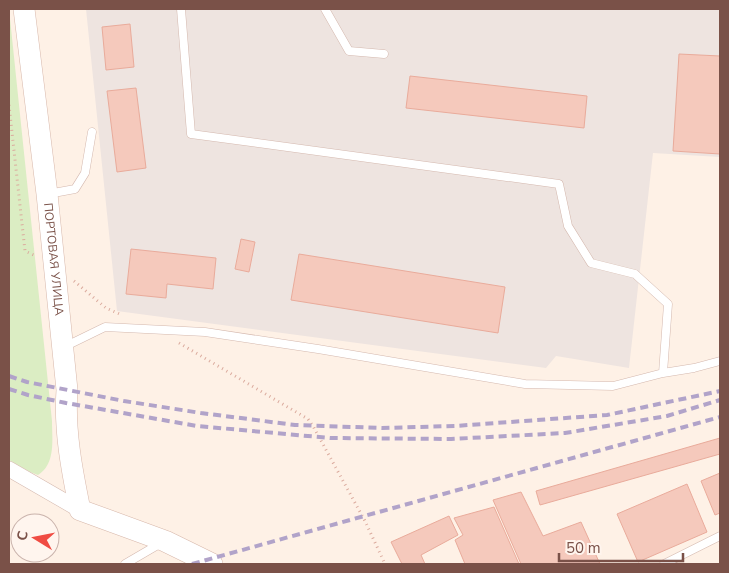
<svg xmlns="http://www.w3.org/2000/svg" width="729" height="573" font-family="'Nunito Sans',sans-serif">
  <style>
    .industrial { fill: #eee4e0 }
    .green { fill: #dbedc3 }
    .building { fill: #f5c9bc; stroke: #e9ab9b }
    .lines { fill: none; stroke-linecap: round; stroke-linejoin: round }
    .lane-casing { stroke: #d4b8ae; stroke-width: 9 }
    .street-casing { stroke: #d4b8ae; stroke-width: 16 }
    .secondary-casing { stroke: #d7b7aa; stroke-width: 22 }
    .path { stroke: #dbab9e; stroke-width: 3; stroke-dasharray: 1 4; stroke-linecap: butt }
    .lane { stroke: #fff; stroke-width: 8 }
    .street { stroke: #fff; stroke-width: 15 }
    .secondary { stroke: #fff; stroke-width: 21 }
    .rail { stroke: #b1a3c9; stroke-width: 4; stroke-dasharray: 8 5; stroke-linecap: butt }
    .labels { text-anchor: middle; stroke-width: 4.5; stroke-linejoin: round; paint-order: stroke }
    .street-label { font-size: 12px; fill: #7a5148; stroke: #fff5ee }
  </style>
  <rect width="100%" height="100%" fill="#fef1e6"/>
  <path class="industrial" d="M 86,9 L 720,9 L 720,157 L 653,153 L 629,368 L 556,356 L 546,368 L 117,311 Z"/>
  <path class="green" d="M 9,9 L 52,421 C 52,439 56,464 38,475 L 30,472 L 9,460 Z"/>
  <path class="building" d="M 130,24 L 134,67 L 106,70 L 102,27 Z
    M 679,54 L 720,56 L 720,154 L 673,151 Z
    M 410,76 L 587,96 L 584,128 L 406,108 Z
    M 136,88 L 146,168 L 117,172 L 107,91 Z
    M 241,239 L 255,242 L 249,272 L 235,269 Z
    M 131,249 L 216,258 L 213,289 L 167,284 L 166,298 L 126,294 Z
    M 299,254 L 505,287 L 498,333 L 291,300 Z
    M 720,438 L 720,454 L 540,505 L 536,491 Z
    M 720,473 L 720,513 L 715,515 L 701,481 Z
    M 687,484 L 707,532 L 638,562 L 617,514 Z
    M 521,492 L 543,536 L 581,522 L 600,564 L 521,564 L 493,500 Z
    M 494,507 L 519,564 L 465,564 L 455,540 L 463,535 L 454,518 Z
    M 449,516 L 458,535 L 421,555 L 425,564 L 402,564 L 391,542 Z"/>
  <g class="lines">
    <defs>
      <path id="lane" d="M 181,9 L 191,134 L 559,184 L 568,226 L 591,263 L 635,274 L 668,304 L 663,373
        M 325,9 L 349,51 L 384,54
        M 48,194 L 75,189 L 85,173 L 92,132
        M 64,347 L 105,327 L 205,332 L 318,349 L 525,384 L 613,386 L 663,373 L 694,368 L 720,361
        M 125,564 L 161,543
        M 664,564 L 720,536"/>
      <path id="street" d="M 9,469 L 80,510"/>
      <g id="secondary">
        <path id="s1" d="M 24,9 L 47,194 L 67,390 C 64,430 72,471 80,510 L 165,541 L 212,564"/>
      </g>
    </defs>
    <use href="#lane" class="lane-casing"/>
    <use href="#street" class="street-casing"/>
    <use href="#secondary" class="secondary-casing"/>
    <path class="path" d="M 9,105 L 25,251 L 36,256
      M 74,281 L 106,308 L 122,315
      M 179,343 L 308,419 L 313,426 L 365,521 L 385,564"/>
    <use href="#lane" class="lane"/>
    <use href="#street" class="street"/>
    <use href="#secondary" class="secondary"/>
    <path class="rail" d="M 9,376 L 27,382 L 124,401 L 201,413 L 295,425 L 382,428 L 455,426 L 607,415 L 720,391
      M 9,389 L 28,395 L 66,403 L 197,426 L 330,438 L 451,439 L 565,433 L 667,416 L 720,400
      M 192,564 L 720,417"/>
  </g>
  <g class="labels">
    <g class="street-label">
      <text dy="4" stroke="none"><textPath href="#s1" startOffset="252">ПОРТОВАЯ УЛИЦА</textPath></text>
    </g>
  </g>
  <rect width="729" height="573" fill="none" stroke="#7a5148" stroke-width="20"/>
  <g transform="translate(35 538) rotate(280)"><circle r="24" fill="#fff5ee" stroke="#cab3ac"/>
  <path d="M0-4L9 19L0 12L-9 19Z" fill="#f04c43"/>
  <text y="-8" font-size="14" font-weight="bold" text-anchor="middle" fill="#7a5148">С</text>
  </g>
  <path d="M559 553v8h124v-8" fill="none" stroke="#7a5148" stroke-width="2.5"/>
  <text x="566" y="553" font-size="15" fill="#7a5148" stroke="#fff5ee" stroke-width="4" paint-order="stroke">50 m</text>
</svg>
